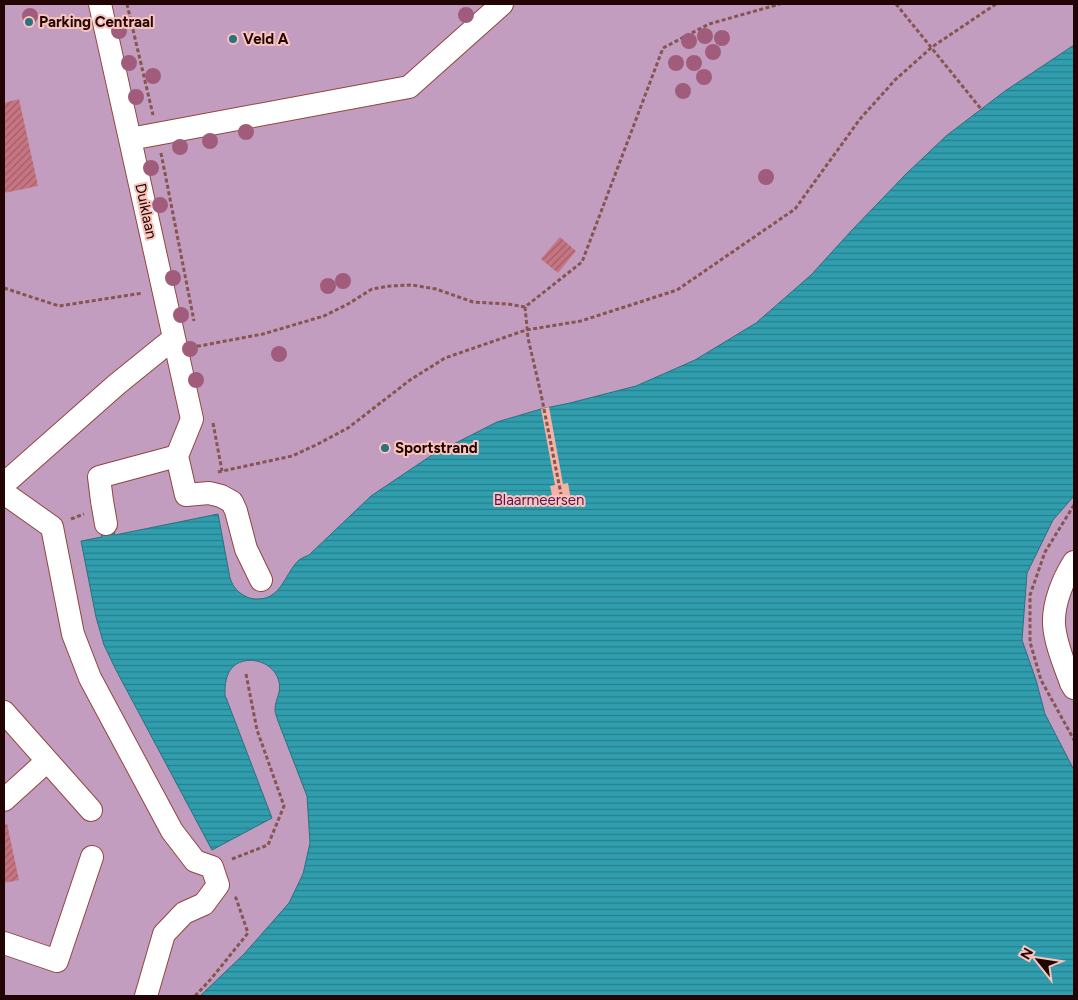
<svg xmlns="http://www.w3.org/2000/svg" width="1078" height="1000" font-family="Figtree,sans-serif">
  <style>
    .park { fill: #c39dbf }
    .water { fill: url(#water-rules); stroke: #2c707b }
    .pier { fill: #f7b2a6 }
    .building { fill: url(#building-hatch) }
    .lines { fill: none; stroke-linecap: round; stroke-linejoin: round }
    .minor-casing { stroke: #91463b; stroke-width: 24 }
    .path { stroke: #85554f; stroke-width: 3; stroke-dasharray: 4 2.5; stroke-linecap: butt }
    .minor { stroke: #fff; stroke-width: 22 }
    .tree { fill: #a15c7b }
    .poi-dot { fill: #2b727e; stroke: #f9c4bb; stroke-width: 2 }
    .labels { text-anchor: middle; stroke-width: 4; stroke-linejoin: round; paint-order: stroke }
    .poi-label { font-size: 15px; font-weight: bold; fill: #210403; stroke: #f9c4bb; text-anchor: start }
    .street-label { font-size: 15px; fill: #210403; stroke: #f9c4bb }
    .park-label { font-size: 15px; fill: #5a1557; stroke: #f9c4bb }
  </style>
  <defs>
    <pattern id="water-rules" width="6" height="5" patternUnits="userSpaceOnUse" patternTransform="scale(1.25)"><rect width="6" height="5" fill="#309eae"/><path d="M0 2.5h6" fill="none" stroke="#287f8b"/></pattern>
    <pattern id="building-hatch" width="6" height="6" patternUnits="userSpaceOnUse" patternTransform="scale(1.25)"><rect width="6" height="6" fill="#c77582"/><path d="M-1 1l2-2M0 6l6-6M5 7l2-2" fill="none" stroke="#a15e68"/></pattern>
  </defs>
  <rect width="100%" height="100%" fill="#f7b2a6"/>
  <path class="park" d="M 4,4 L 1074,4 L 1074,996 L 4,996 Z"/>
  <path class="water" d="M 1074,45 L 1074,496 L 1053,520 L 1027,573 L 1022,640 L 1036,680 L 1045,714 L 1074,770 L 1074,996 L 200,996 L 244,954 L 289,903 L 303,874 L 310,843 L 307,796 L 278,721 C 277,718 275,713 275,710 C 275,697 284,691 277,676 C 268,658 239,654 229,672 C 225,680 225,687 225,695 L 272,818 L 212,850 L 116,670 L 104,645 L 96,617 L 81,541 L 102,537 L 99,525 L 112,523 L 115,535 L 218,514 L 230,578 C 233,587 238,593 247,597 C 251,599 255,599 259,599 C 282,598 285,573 299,560 C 302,558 306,556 309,555 L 371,496 L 432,455 L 497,422 L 541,409 L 570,403 L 636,386 L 695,360 L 756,323 L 811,275 L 852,230 L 906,174 L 946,136 L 1005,91 Z"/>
  <path class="pier" d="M 549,407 L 563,484 L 568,483 L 571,500 L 554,504 L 550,486 L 555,485 L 541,409 Z"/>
  <path class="building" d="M 19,99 L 38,186 L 4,193 L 4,103 Z
    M 560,237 L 576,251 L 558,273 L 541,259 Z
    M 7,824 L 19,880 L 4,883 L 4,825 Z"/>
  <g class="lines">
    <defs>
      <path id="minor" d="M 100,4 L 192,419 L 177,456 L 99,477 L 102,501 L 106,524
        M 130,139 L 409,87 L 502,4
        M 177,456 L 186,495 L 209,493 L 221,496 L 232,502 L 236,511 L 246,549 L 261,580
        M 4,484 L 116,385 L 174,338
        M 4,493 L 52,527 L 73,634 L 90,678 L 172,831 L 195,861 L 212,867 L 218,885 L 204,904 L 184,913 L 164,934 L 146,996
        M 1074,562 C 1063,579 1053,604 1054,624 C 1055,643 1065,666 1071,683 L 1074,688
        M 4,712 L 91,810
        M 4,800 L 47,761
        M 4,943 L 57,961 L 92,857"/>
    </defs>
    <use href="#minor" class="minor-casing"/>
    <path class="path" d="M 127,4 L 153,115
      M 896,4 L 981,109
      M 161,153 L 194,321
      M 4,288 L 59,306 L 143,293
      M 525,307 L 528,338 L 541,394 L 561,494
      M 197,346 L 199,346 L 263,334 L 324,316 L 348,304 L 372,289 L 390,286 L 412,285 L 436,289 L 473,302 L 508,304 L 525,307 L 582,262 L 663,48 L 709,24 L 780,4
      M 213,423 L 222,471
      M 218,472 L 292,456 L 316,445 L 348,428 L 410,380 L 445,358 L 526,330 L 581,321 L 677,290 L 795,209 L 860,119 L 895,80 L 932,47 L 996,4
      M 1074,505 L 1045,552 L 1030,595 L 1030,642 L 1041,680 L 1074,740
      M 71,519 L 84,514
      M 232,859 L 268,845 L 284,806 L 257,730 L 246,674
      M 195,996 L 211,979 L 248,933 L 236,898 L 234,897"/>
    <use href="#minor" class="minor"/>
  </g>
  <g class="tree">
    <circle cx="466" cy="15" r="8"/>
    <circle cx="30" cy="16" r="8"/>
    <circle cx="119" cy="31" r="8"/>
    <circle cx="705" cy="36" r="8"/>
    <circle cx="722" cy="38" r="8"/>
    <circle cx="689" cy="41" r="8"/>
    <circle cx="713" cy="52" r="8"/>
    <circle cx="129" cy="63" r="8"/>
    <circle cx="676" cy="63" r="8"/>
    <circle cx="694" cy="63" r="8"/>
    <circle cx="153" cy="76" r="8"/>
    <circle cx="704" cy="77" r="8"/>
    <circle cx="683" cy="91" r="8"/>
    <circle cx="136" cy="97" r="8"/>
    <circle cx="246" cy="132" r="8"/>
    <circle cx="210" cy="141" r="8"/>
    <circle cx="180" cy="147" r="8"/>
    <circle cx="151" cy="168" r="8"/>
    <circle cx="766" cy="177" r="8"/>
    <circle cx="160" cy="205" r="8"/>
    <circle cx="173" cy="278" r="8"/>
    <circle cx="343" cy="281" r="8"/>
    <circle cx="328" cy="286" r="8"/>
    <circle cx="181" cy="315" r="8"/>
    <circle cx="190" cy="349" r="8"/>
    <circle cx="279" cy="354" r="8"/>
    <circle cx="196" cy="380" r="8"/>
  </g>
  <g class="poi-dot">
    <circle cx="29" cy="22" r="5"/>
    <circle cx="233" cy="39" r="5"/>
    <circle cx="385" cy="448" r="5"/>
  </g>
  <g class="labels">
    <g class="poi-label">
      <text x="39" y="27">Parking Centraal</text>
      <text x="243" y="44">Veld A</text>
      <text x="395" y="453">Sportstrand</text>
    </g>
    <g class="street-label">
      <text transform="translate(146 211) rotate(78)" y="5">Duiklaan</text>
    </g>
    <g class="park-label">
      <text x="539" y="505">Blaarmeersen</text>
    </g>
  </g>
  <rect width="1078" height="1000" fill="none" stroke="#210403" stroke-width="10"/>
  <g transform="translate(1038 960) rotate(300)" stroke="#f9c4bb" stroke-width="4" paint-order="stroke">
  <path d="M0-4L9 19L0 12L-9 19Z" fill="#210403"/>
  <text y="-8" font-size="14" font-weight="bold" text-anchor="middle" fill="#210403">N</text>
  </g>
</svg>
